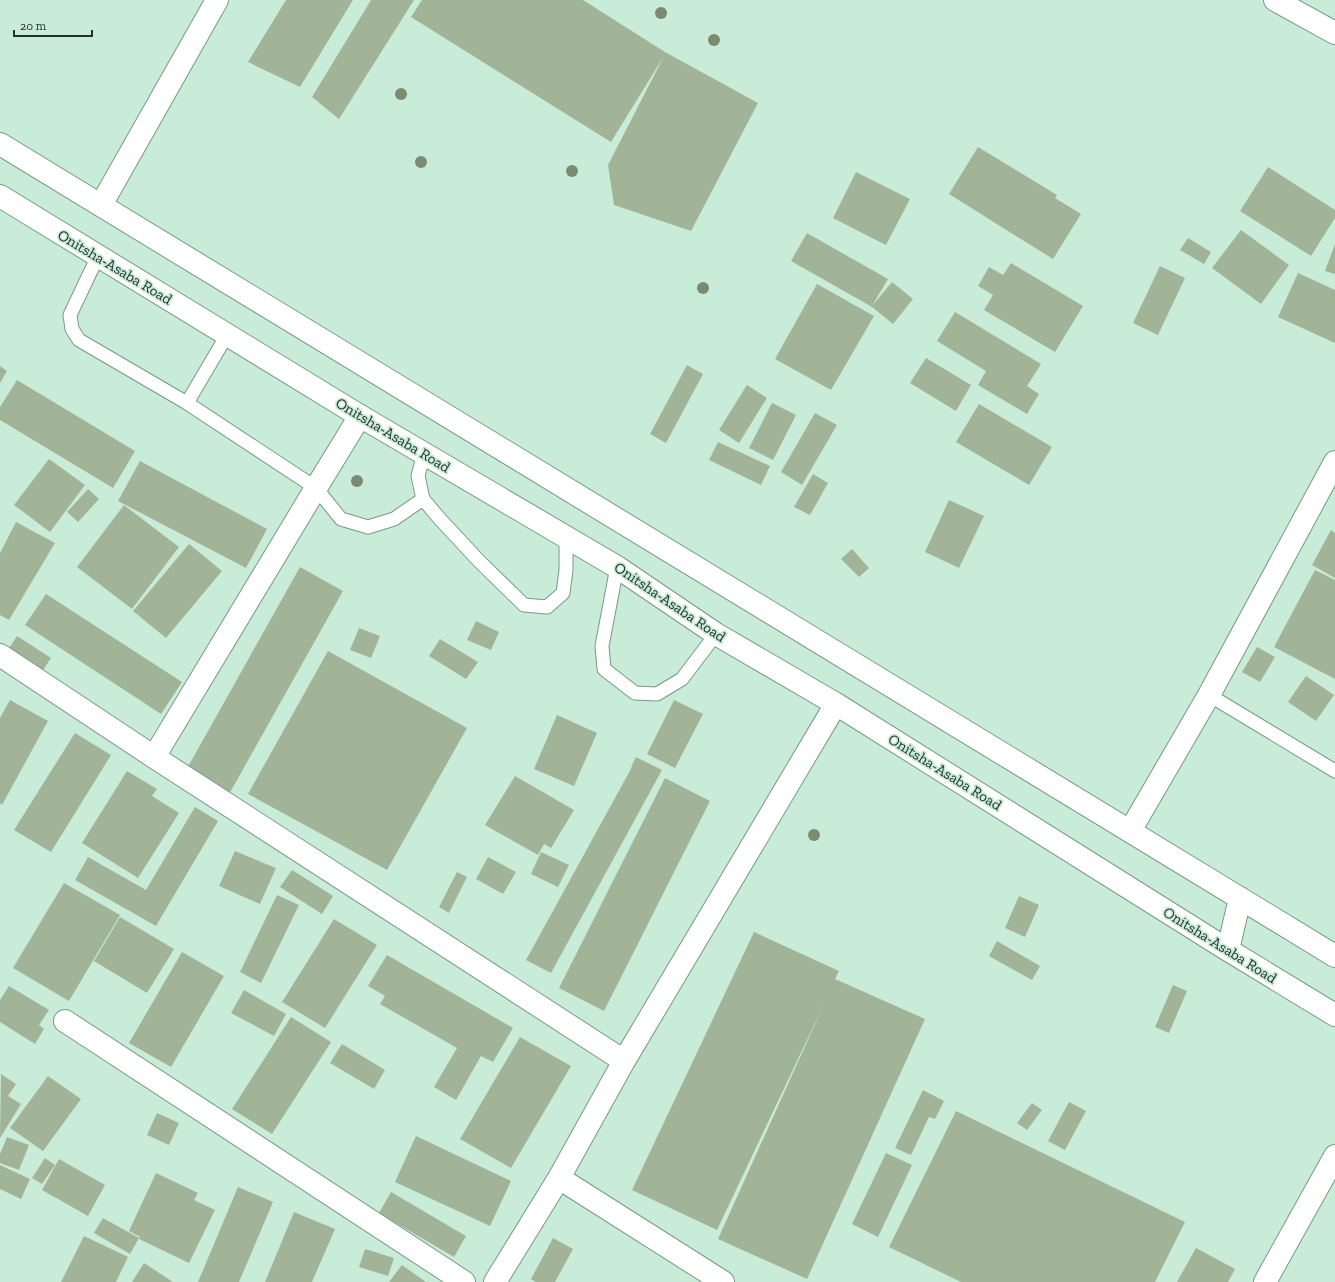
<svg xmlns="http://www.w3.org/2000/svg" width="1335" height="1282" font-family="'Zilla Slab',serif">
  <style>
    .building { fill: #a1b498 }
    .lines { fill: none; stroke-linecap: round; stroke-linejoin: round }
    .lane-casing { stroke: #789987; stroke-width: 15 }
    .street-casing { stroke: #789987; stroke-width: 24 }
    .highway-casing { stroke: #789987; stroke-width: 24 }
    .lane { stroke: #fff; stroke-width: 13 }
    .street { stroke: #fff; stroke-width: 22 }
    .highway { stroke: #fff; stroke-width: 22 }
    .tree { fill: #7a8b6f }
    .labels { text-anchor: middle; stroke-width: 3.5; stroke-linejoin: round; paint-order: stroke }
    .street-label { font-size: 15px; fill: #25322b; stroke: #c9ecd8 }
  </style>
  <rect width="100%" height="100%" fill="#c9ecd8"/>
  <path class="building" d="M 286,0 L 353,0 L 300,87 L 248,62 Z
    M 371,0 L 414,0 L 339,119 L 312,97 Z
    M 422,0 L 583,0 L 665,52 L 758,103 L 691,231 L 614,205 L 608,165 L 664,56 L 611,142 L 411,17 Z
    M 978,147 L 1057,195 L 1055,198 L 1081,214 L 1053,259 L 949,194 Z
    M 1268,167 L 1335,210 L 1335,218 L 1311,256 L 1240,211 Z
    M 856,172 L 910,199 L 886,245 L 833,218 Z
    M 1241,230 L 1289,265 L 1261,304 L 1212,268 Z
    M 807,233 L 888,279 L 872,306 L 892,282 L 913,299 L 893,324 L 872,307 L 791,261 Z
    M 1188,238 L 1211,252 L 1204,264 L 1180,250 Z
    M 1335,244 L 1335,274 L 1325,271 Z
    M 1011,263 L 1083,306 L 1055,352 L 984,310 L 993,295 L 978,286 L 989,267 L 1003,275 Z
    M 1160,266 L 1185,278 L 1158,335 L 1133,323 Z
    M 1298,273 L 1335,290 L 1335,343 L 1278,317 Z
    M 817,284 L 874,316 L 831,390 L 775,359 Z
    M 955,312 L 1041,364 L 1027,386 L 1039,394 L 1027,414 L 978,385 L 986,371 L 937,341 Z
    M 926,358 L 971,385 L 956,411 L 910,383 Z
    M 687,365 L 703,374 L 666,443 L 650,434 Z
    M 0,366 L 7,371 L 0,383 Z
    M 17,380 L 135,451 L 113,488 L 0,420 L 0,407 Z
    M 747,385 L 767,398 L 739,443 L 719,430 Z
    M 772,403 L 796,415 L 773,460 L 749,448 Z
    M 979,404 L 1052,447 L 1029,485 L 956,442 Z
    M 815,413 L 837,425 L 802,485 L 781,472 Z
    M 718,442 L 770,466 L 761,485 L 709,460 Z
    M 49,459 L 85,485 L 50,532 L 14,505 Z
    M 140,461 L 267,529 L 246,568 L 118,501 Z
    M 813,474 L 828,483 L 810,515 L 794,507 Z
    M 88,489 L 99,499 L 78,522 L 67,512 Z
    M 949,500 L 984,516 L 959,568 L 925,552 Z
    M 124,505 L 179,547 L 132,609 L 77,567 Z
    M 16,522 L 55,543 L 9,620 L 0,615 L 0,553 Z
    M 1331,530 L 1335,533 L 1335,578 L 1312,565 Z
    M 189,544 L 222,571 L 166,638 L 133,611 Z
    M 852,549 L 869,568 L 859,577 L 841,559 Z
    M 300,567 L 343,591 L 228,796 L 185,772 Z
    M 1315,570 L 1335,580 L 1335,679 L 1274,647 Z
    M 46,594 L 182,682 L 161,714 L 25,625 Z
    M 476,621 L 499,632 L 491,650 L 467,640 Z
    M 359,628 L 380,636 L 371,658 L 350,650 Z
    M 17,636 L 51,658 L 41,673 L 8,650 Z
    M 440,639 L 478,662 L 466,679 L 429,656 Z
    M 1257,647 L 1275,657 L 1260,682 L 1242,672 Z
    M 328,651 L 467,728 L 387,870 L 248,794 Z
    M 1306,676 L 1334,695 L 1316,721 L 1288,702 Z
    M 10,700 L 48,721 L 2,805 L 0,803 L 0,718 Z
    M 674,700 L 703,714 L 675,768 L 647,754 Z
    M 557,715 L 597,733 L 574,786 L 534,769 Z
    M 75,733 L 111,755 L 51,852 L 14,830 Z
    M 636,757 L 662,770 L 551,973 L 526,960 L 632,767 L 631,767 Z
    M 127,771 L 157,789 L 152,796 L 179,813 L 138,878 L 82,843 Z
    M 515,776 L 574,810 L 551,848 L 544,844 L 538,855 L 485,825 Z
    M 665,778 L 710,801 L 604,1011 L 559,988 Z
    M 195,807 L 218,821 L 156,926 L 75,880 L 88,857 L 146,890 Z
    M 235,851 L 276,868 L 260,904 L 219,886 Z
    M 541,852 L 569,865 L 558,887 L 531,874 Z
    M 488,857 L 516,872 L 503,894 L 476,879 Z
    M 292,870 L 333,896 L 322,914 L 280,887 Z
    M 457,872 L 467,877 L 449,913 L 439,907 Z
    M 64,883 L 120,915 L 69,1001 L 13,968 Z
    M 277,895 L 299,905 L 261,983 L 240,972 Z
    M 1019,896 L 1039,905 L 1025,937 L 1005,928 Z
    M 120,917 L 174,949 L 147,993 L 94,961 Z
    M 334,919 L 377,945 L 325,1028 L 282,1002 Z
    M 754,932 L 839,971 L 835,979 L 925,1019 L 807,1279 L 718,1239 L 825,1002 L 717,1230 L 632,1190 Z
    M 997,941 L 1040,966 L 1032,980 L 989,956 Z
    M 182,952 L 224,976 L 171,1067 L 129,1043 Z
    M 387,955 L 513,1028 L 493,1062 L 481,1056 L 456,1100 L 434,1087 L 457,1048 L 380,1004 L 385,996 L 368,986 Z
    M 1173,985 L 1187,991 L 1169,1033 L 1155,1027 Z
    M 9,986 L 49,1010 L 39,1025 L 44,1029 L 35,1044 L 0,1022 L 0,1000 Z
    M 244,990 L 286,1014 L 274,1036 L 231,1013 Z
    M 291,1017 L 331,1042 L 272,1134 L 232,1109 Z
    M 520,1037 L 571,1066 L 511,1168 L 460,1139 Z
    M 342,1044 L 385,1070 L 374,1089 L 330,1063 Z
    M 1,1074 L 16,1084 L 8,1096 L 21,1104 L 0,1138 Z
    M 48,1076 L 81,1099 L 43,1151 L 10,1128 Z
    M 923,1090 L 944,1101 L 935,1119 L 929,1117 L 911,1155 L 895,1148 Z
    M 1069,1102 L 1086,1111 L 1065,1150 L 1048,1141 Z
    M 1032,1103 L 1042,1110 L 1027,1130 L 1017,1123 Z
    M 956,1111 L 1185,1222 L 1155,1282 L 961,1282 L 889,1247 Z
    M 157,1113 L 179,1123 L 169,1145 L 147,1135 Z
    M 416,1136 L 511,1181 L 490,1226 L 395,1182 Z
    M 7,1137 L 29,1145 L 19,1170 L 0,1163 L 0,1154 Z
    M 886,1153 L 912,1165 L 878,1237 L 852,1224 Z
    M 45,1158 L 55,1165 L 42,1184 L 32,1178 Z
    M 59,1159 L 105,1185 L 88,1216 L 42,1190 Z
    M 0,1165 L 30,1179 L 21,1199 L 0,1189 Z
    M 156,1173 L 198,1193 L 194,1200 L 215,1210 L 189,1263 L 139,1239 L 141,1235 L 140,1237 L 129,1231 Z
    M 238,1187 L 273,1202 L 239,1282 L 198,1282 Z
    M 391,1192 L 466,1236 L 454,1257 L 379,1213 Z
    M 294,1212 L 335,1229 L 312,1282 L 265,1282 Z
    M 103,1218 L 139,1238 L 130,1254 L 94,1233 Z
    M 84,1236 L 128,1257 L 116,1282 L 61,1282 Z
    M 553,1238 L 573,1249 L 555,1282 L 536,1282 L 531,1279 Z
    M 1196,1248 L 1235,1269 L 1228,1282 L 1177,1282 Z
    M 365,1249 L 394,1258 L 388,1276 L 359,1267 Z
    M 144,1263 L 173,1282 L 132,1282 Z
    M 402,1265 L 426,1282 L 389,1282 Z"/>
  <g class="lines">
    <defs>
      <path id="lane" d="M 98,256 L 70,315 L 72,329 L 79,340 L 187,403 L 316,488 L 341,519 L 368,527 L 394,519 L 423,499
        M 187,403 L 227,335
        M 424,453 L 418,476 L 423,499 L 439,518 L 478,560 L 524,605 L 547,607 L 563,593 L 566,570 L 566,536
        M 617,567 L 602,646 L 604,669 L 635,693 L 657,694 L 682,679 L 716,634
        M 1209,695 L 1335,771"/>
      <path id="street" d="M 1275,0 L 1335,33
        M 101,205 L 217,0
        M 0,655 L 154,757 L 624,1061
        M 154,757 L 316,488 L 360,416
        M 1130,831 L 1209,695 L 1335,462
        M 65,1021 L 464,1282
        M 559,1178 L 723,1282
        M 495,1282 L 559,1178 L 624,1061 L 836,704
        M 1265,1282 L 1335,1156"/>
      <path id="highway" d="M 0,144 L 1335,956
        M 0,196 L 360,416 L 617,567 L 716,634 L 836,704 L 1228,950 L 1335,1015
        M 1228,950 L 1240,898"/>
    </defs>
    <use href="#lane" class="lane-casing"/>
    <use href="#street" class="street-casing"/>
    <use href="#highway" class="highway-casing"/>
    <use href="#lane" class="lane"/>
    <use href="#street" class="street"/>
    <use href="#highway" class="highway"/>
  </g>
  <g class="tree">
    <circle cx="661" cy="13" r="6"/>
    <circle cx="714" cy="40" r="6"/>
    <circle cx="401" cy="94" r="6"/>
    <circle cx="421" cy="162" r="6"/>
    <circle cx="572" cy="171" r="6"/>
    <circle cx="703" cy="288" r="6"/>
    <circle cx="357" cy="481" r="6"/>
    <circle cx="814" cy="835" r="6"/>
  </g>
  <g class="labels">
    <g class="street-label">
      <text transform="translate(115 267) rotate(31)" y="5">Onitsha-Asaba Road</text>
      <text transform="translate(393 435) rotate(31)" y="5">Onitsha-Asaba Road</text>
      <text transform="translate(670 602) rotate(34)" y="5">Onitsha-Asaba Road</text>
      <text transform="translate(945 772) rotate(32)" y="5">Onitsha-Asaba Road</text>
      <text transform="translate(1220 945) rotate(32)" y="5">Onitsha-Asaba Road</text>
    </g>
  </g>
  <path d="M14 30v6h78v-6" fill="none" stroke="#25322b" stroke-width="2"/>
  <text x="20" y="30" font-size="12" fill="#25322b" stroke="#c9ecd8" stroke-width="3" paint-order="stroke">20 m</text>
</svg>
